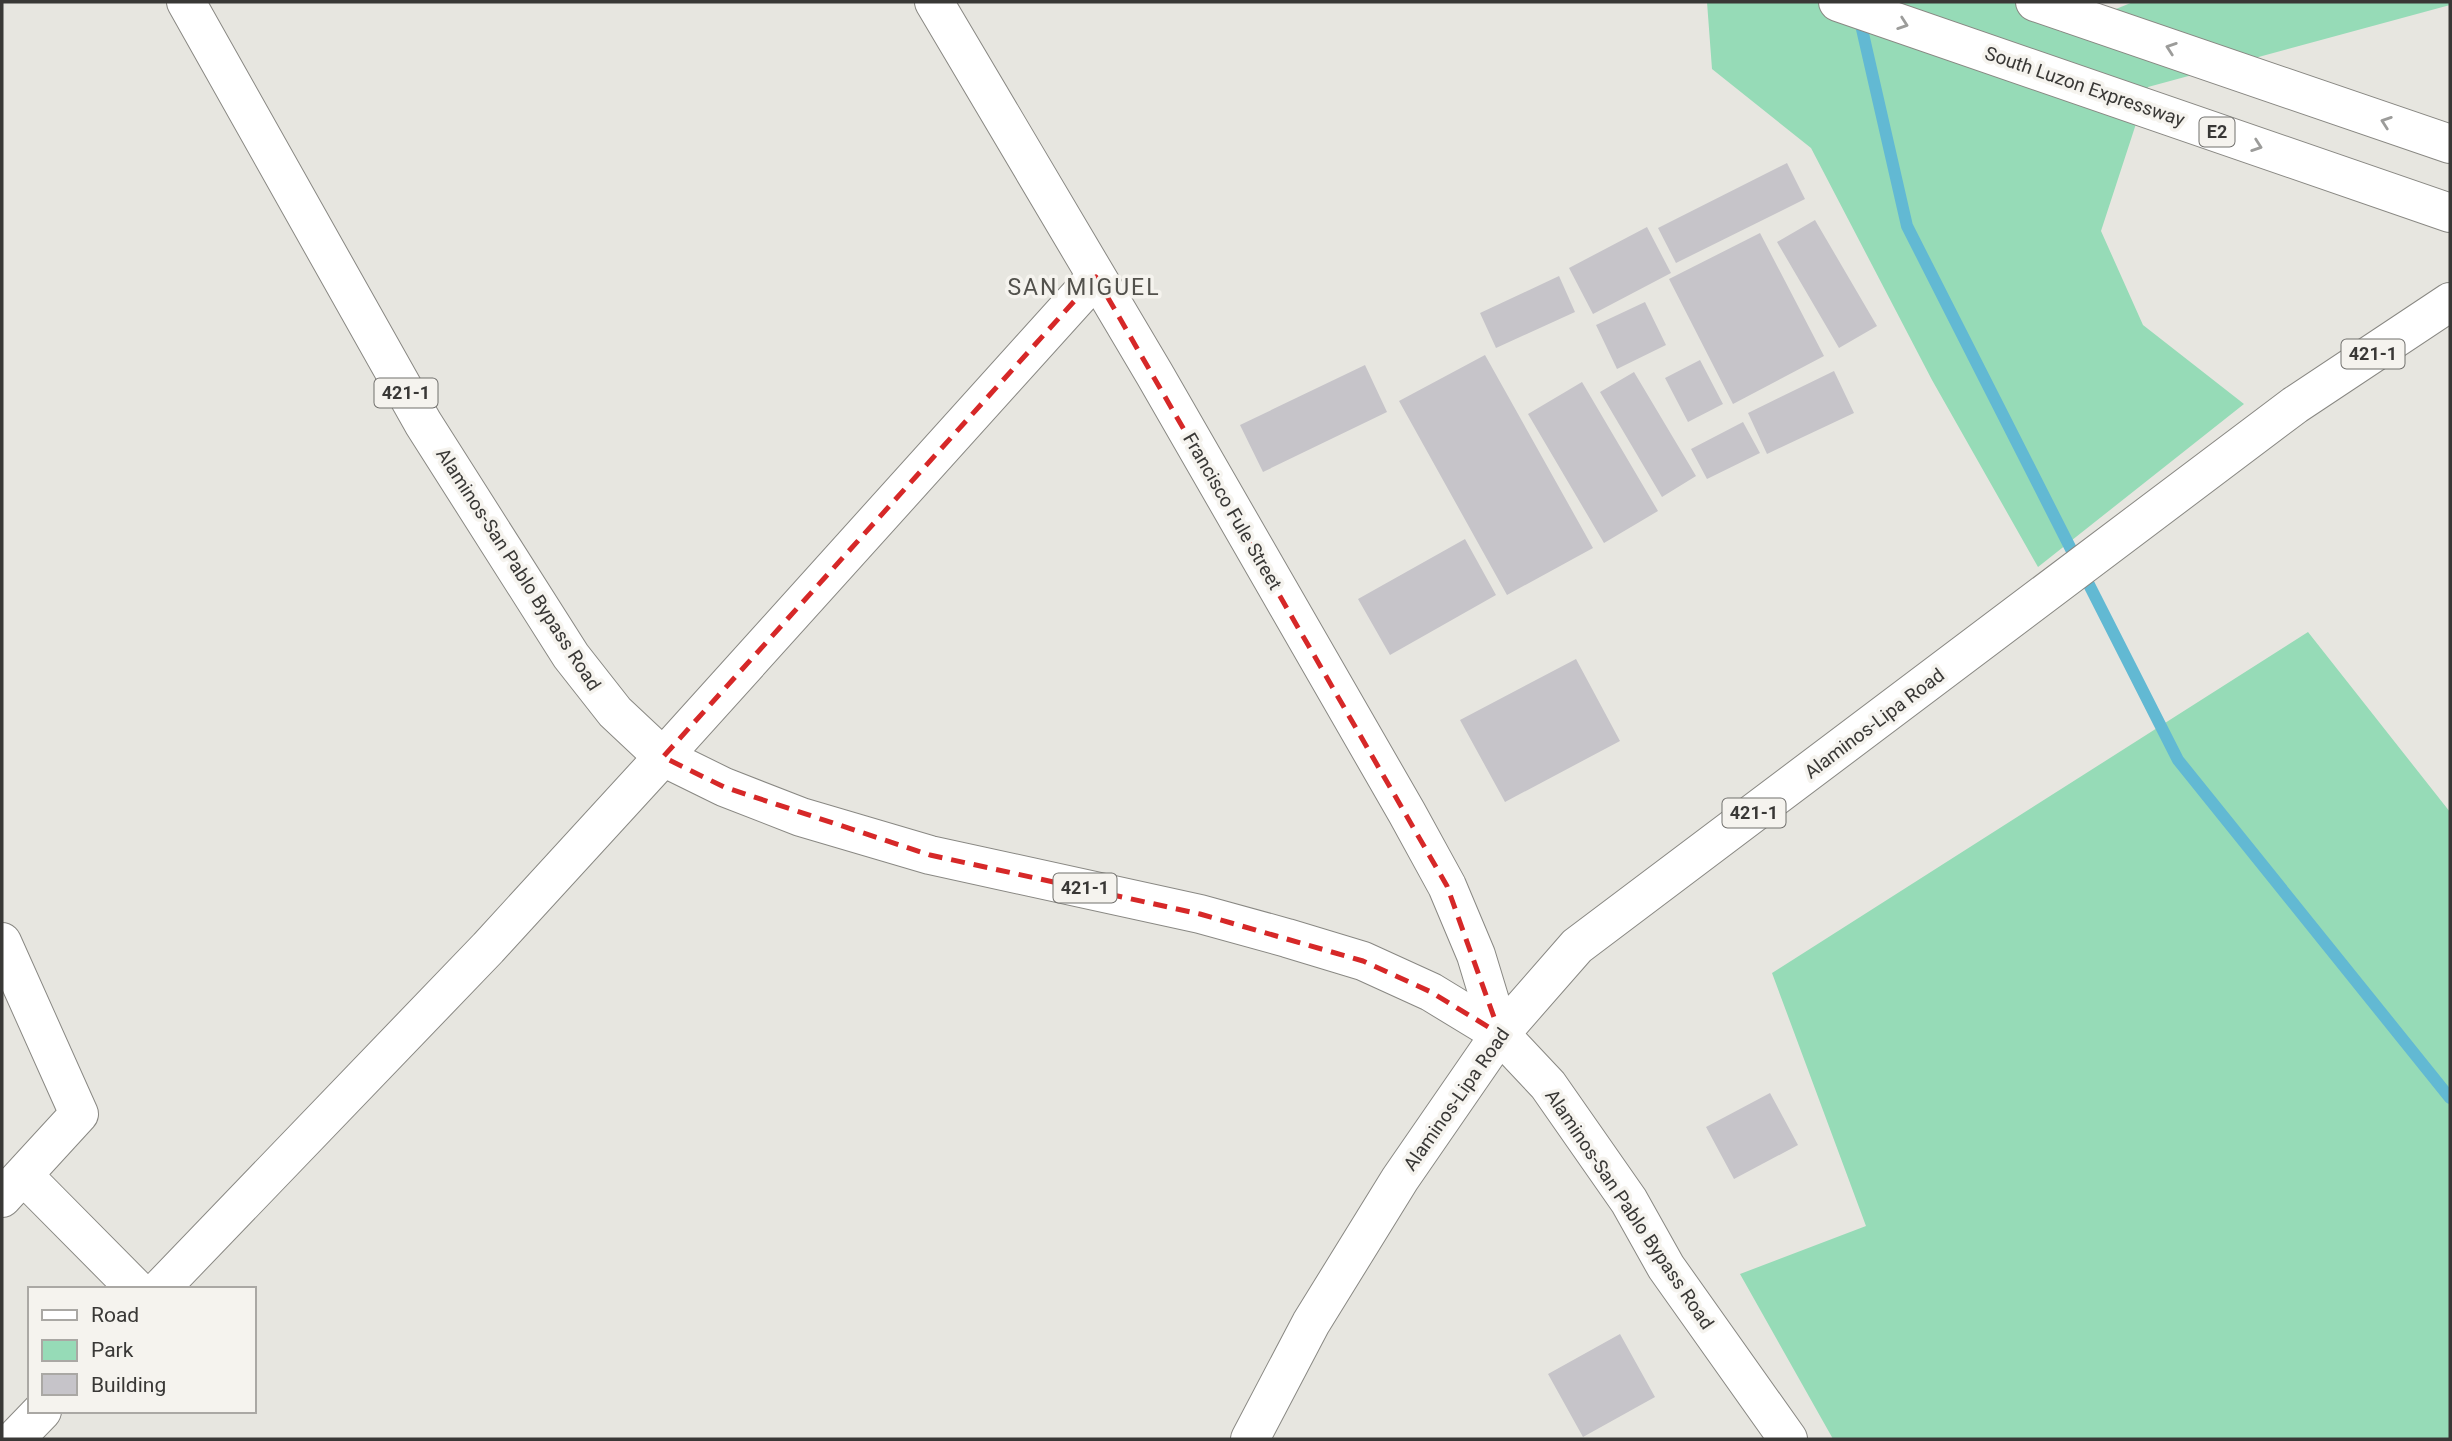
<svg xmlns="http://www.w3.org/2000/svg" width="2452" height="1441" font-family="Roboto,sans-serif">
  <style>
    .green { fill: #96dbb7 }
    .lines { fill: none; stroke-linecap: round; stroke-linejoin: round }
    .stream { stroke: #62b9d3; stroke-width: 12 }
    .building { fill: #c6c4c9 }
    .minor-casing { stroke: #898883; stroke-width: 40 }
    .major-casing { stroke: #898883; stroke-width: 40 }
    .highway-casing { stroke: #898883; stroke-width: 40 }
    .minor { stroke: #fff; stroke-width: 38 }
    .major { stroke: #fff; stroke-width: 38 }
    .highway { stroke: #fff; stroke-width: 38 }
    .oneway { stroke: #9c9c9a }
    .marked { fill: none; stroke: #d62828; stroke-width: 5; stroke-dasharray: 14 9; stroke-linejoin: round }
    .labels { text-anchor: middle; stroke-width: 7; stroke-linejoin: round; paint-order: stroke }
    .shield { fill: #f5f3ee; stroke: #71706d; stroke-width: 2 }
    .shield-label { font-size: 18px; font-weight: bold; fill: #393836 }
    .street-label { font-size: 19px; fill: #393836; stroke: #f5f3ee }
    .quarter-label { font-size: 23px; letter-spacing: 2px; fill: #52514c; stroke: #f5f3ee }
  </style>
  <rect width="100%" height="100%" fill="#e7e6e0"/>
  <path class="green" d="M 1707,2 L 2049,2 L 2060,32 L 2133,2 L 2450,2 L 2450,5 L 2148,87 L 2101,231 L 2143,325 L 2244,404 L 2038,567 L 1932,380 L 1811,148 L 1712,69 Z
    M 2308,632 L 2450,812 L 2450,1439 L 1833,1439 L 1740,1274 L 1866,1226 L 1772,973 Z"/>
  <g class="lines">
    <path class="stream" d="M 1859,16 L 1907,226 L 2178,760 L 2450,1098"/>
  </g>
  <path class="building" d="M 1787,163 L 1805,199 L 1676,263 L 1658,228 Z
    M 1815,220 L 1877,326 L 1839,348 L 1777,242 Z
    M 1647,227 L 1671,273 L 1593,314 L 1569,268 Z
    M 1760,233 L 1824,356 L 1733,404 L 1669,279 Z
    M 1559,276 L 1575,312 L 1496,348 L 1480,313 Z
    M 1645,302 L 1666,345 L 1617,369 L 1596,325 Z
    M 1485,355 L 1593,548 L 1507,595 L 1399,401 Z
    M 1700,360 L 1723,404 L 1688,422 L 1665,378 Z
    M 1365,365 L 1387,412 L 1263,472 L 1240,425 Z
    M 1834,371 L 1854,413 L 1767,454 L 1748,413 Z
    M 1634,372 L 1696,476 L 1662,497 L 1600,392 Z
    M 1582,382 L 1658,511 L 1604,543 L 1528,414 Z
    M 1743,422 L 1760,453 L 1707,479 L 1691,449 Z
    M 1465,539 L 1496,595 L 1390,655 L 1358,599 Z
    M 1576,659 L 1620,741 L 1505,802 L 1460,720 Z
    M 1770,1093 L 1798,1145 L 1734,1179 L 1706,1127 Z
    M 1620,1334 L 1655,1397 L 1583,1437 L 1548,1374 Z"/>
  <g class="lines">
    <defs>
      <path id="minor" d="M 2,942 L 79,1114 L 2,1198
        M 23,1175 L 136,1289
        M 160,1289 L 488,948 L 663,757 L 1096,277
        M 15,1439 L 42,1411"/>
      <path id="major" d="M 934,2 L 1155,375 L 1407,813 L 1447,886 L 1476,955 L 1500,1034
        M 1250,1439 L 1311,1323 L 1400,1179 L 1500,1034 L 1577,946 L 2295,405 L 2450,302"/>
      <path id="highway" d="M 186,2 L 423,423 L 571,656 L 615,712 L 663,757 L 724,787 L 801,817 L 930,855 L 1200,914 L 1287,938 L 1363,961 L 1431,992 L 1500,1034 L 1548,1085 L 1629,1201 L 1666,1267 L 1788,1439
        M 1838,2 L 2450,213
        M 2035,2 L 2450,144"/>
    </defs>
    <use href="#minor" class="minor-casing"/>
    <use href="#major" class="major-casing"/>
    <use href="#highway" class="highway-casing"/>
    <use href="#minor" class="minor"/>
    <use href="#major" class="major"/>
    <use href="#highway" class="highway"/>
  </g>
  <defs><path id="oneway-chevron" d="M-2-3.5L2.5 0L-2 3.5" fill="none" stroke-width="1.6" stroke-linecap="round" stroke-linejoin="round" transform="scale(1.75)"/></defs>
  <g class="oneway">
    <use href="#oneway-chevron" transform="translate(1903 24) rotate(19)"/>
    <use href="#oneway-chevron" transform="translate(2171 48) rotate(-161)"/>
    <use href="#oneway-chevron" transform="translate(2386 122) rotate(-161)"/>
    <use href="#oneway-chevron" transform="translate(2257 146) rotate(19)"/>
  </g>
  <path class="marked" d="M 1096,277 L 1447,886 L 1500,1034 L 1431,992 L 1363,961 L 1200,914 L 930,855 L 724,787 L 663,757 Z"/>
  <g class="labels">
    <g class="shield">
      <rect x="2199.5" y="117.5" width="35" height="29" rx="5"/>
      <rect x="2341.5" y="339.5" width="63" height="29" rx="5"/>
      <rect x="374.5" y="378.5" width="63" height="29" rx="5"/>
      <rect x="1722.5" y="798.5" width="63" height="29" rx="5"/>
      <rect x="1053.5" y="873.5" width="63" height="29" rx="5"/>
    </g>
    <g class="shield-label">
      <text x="2217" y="138">E2</text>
      <text x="2373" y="360">421-1</text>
      <text x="406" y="399">421-1</text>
      <text x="1754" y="819">421-1</text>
      <text x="1085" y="894">421-1</text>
    </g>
    <g class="street-label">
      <text transform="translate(2085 86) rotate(19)" y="7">South Luzon Expressway</text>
      <text transform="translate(1233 511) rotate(60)" y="7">Francisco Fule Street</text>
      <text transform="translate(519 569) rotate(57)" y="7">Alaminos-San Pablo Bypass Road</text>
      <text transform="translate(1874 723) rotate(-37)" y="7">Alaminos-Lipa Road</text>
      <text transform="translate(1456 1099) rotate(-55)" y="7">Alaminos-Lipa Road</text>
      <text transform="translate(1630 1209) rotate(56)" y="7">Alaminos-San Pablo Bypass Road</text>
    </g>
    <g class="quarter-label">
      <text x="1084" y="295">SAN MIGUEL</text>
    </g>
  </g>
  <rect width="2452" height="1441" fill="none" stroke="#393836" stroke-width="7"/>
  <rect x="28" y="1287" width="228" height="126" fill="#f5f3ee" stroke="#aaa8a4" stroke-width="2"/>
  <rect x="42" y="1310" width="35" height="10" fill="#ffffff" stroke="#aaa8a4" stroke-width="2"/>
  <text x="91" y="1322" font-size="21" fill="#393836">Road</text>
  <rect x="42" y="1340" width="35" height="21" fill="#96dbb7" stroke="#aaa8a4" stroke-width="2"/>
  <text x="91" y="1357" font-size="21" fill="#393836">Park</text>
  <rect x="42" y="1374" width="35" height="21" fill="#c6c4c9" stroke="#aaa8a4" stroke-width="2"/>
  <text x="91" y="1392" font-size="21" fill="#393836">Building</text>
</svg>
